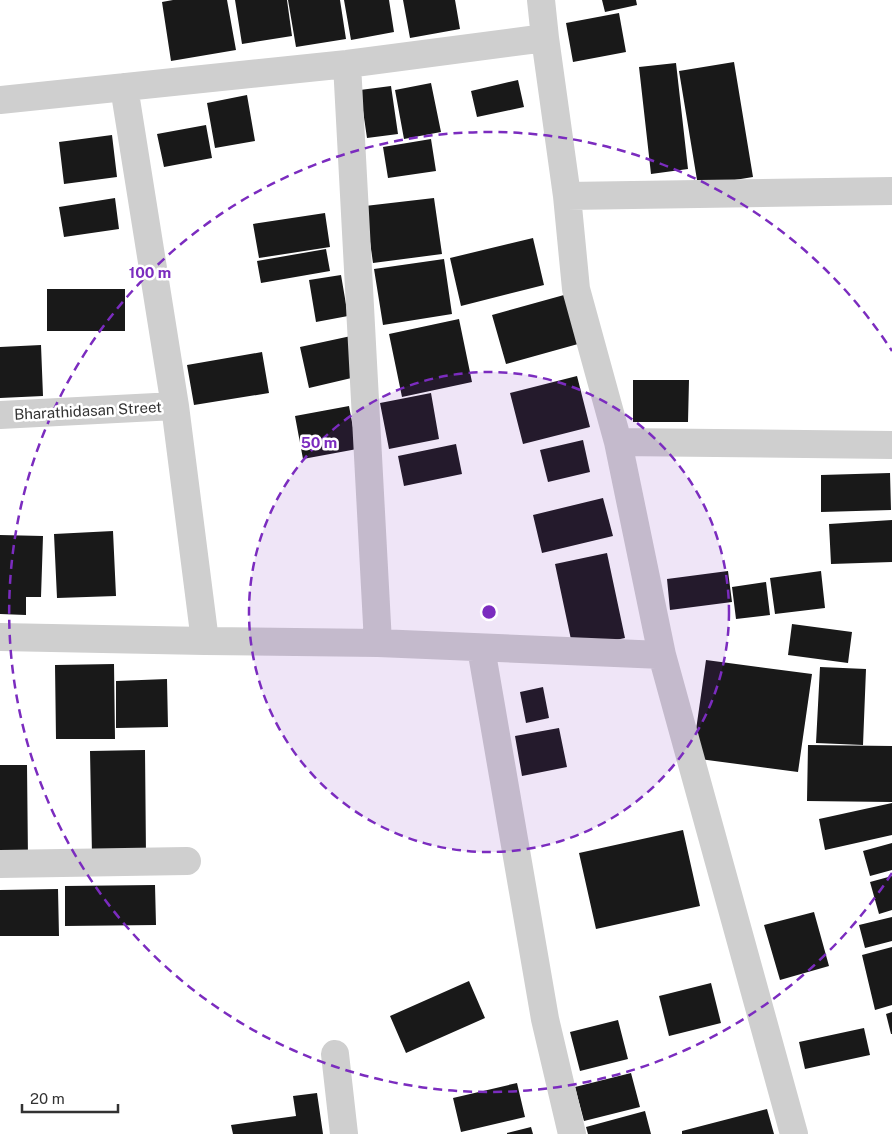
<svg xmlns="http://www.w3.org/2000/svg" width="892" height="1134" font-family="'Public Sans',sans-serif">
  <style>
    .building { fill: #191919 }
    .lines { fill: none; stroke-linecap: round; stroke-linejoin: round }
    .minor { stroke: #cfcfcf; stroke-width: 28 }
    .ring { fill: none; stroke: #7b2cbf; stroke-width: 2.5; stroke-dasharray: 9 6 }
    .labels { text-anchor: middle; stroke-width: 5; stroke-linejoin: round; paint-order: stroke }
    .street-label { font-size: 15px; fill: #323232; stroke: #fff }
    .centre { fill: #7b2cbf; stroke: #fff; stroke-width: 2.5 }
    .ring-label { font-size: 15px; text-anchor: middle; font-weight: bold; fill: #7b2cbf; stroke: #fff; stroke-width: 5; stroke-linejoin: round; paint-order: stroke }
  </style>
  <rect width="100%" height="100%" fill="#fff"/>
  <path class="building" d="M 173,0 L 227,0 L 236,50 L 171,61 L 162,2 Z
    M 235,0 L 287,0 L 292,36 L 242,44 Z
    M 288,0 L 340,0 L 346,39 L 296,47 Z
    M 344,0 L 389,0 L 394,32 L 351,40 Z
    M 403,0 L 455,0 L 460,29 L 410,38 Z
    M 602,0 L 636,0 L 637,5 L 605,12 Z
    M 619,13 L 626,52 L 573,62 L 566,23 Z
    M 734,62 L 753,177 L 698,186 L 679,71 Z
    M 676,63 L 688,169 L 651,174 L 639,67 Z
    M 518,80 L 524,107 L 477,117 L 471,91 Z
    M 431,83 L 441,132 L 404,139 L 395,90 Z
    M 391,86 L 398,134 L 367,138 L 360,90 Z
    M 247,95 L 255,141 L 215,148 L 207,103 Z
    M 206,125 L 212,158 L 164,167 L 157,134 Z
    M 112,135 L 117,177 L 64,184 L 59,142 Z
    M 431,139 L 436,171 L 388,178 L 383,147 Z
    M 115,198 L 119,229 L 64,237 L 59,207 Z
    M 434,198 L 442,254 L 373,263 L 365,206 Z
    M 325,213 L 330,247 L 259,258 L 253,224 Z
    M 533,238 L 544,285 L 461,306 L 450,258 Z
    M 326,249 L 330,271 L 261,283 L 257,261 Z
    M 444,259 L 452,314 L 383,325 L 374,269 Z
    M 341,275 L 348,316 L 316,322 L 309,280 Z
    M 47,289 L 125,289 L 125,331 L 47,331 Z
    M 564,295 L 578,344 L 506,364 L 492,315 Z
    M 459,319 L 472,382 L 402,397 L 389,334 Z
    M 351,336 L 360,376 L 309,388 L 300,347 Z
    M 41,345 L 43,396 L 0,398 L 0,347 Z
    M 262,352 L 269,393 L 194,405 L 187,365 Z
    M 577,376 L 590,427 L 523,444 L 510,393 Z
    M 633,380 L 689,380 L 688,422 L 633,422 Z
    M 431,393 L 439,439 L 389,449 L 380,403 Z
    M 349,406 L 357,449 L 303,459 L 295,416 Z
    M 583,440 L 590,472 L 548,482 L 540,450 Z
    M 456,444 L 462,474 L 404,486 L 398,456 Z
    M 890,473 L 891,510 L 821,512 L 821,475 Z
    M 603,498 L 613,536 L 542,553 L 533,515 Z
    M 892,520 L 892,562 L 831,564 L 829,524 Z
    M 113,531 L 116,596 L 57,598 L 54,534 Z
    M 0,535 L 43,536 L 41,597 L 26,597 L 26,615 L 0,614 Z
    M 607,553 L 625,638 L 573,649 L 555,564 Z
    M 728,571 L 732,602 L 670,610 L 667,579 Z
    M 821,571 L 825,608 L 775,614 L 770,578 Z
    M 766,582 L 770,615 L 736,619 L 732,587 Z
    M 792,624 L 852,632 L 848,663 L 788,655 Z
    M 706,660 L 812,674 L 798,772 L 692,758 Z
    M 114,664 L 115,739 L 56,739 L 55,665 Z
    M 820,667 L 866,669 L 863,745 L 816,743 Z
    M 167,679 L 168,727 L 116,728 L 116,681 Z
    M 543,687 L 549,718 L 526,723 L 520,692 Z
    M 559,728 L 567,767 L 522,776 L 515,736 Z
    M 808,745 L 892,746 L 892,802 L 807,801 Z
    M 145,750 L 146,855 L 92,855 L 90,751 Z
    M 0,765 L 27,765 L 28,860 L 0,861 Z
    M 892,803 L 892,835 L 825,850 L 819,819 Z
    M 683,830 L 700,906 L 596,929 L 579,853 Z
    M 892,843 L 892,870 L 870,876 L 863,851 Z
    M 892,876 L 892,910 L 879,914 L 870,882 Z
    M 155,885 L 156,925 L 65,926 L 65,886 Z
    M 58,889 L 59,936 L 0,936 L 0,890 Z
    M 814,912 L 829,966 L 780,980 L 764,925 Z
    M 892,917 L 892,941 L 865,948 L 859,925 Z
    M 892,947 L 892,1005 L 875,1010 L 862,955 Z
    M 469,981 L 485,1018 L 406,1053 L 390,1016 Z
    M 711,983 L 721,1023 L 669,1036 L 659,996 Z
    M 892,1012 L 892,1034 L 891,1034 L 886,1014 Z
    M 618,1020 L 628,1059 L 580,1071 L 570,1032 Z
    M 864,1028 L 870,1055 L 805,1069 L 799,1042 Z
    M 631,1073 L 640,1107 L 584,1121 L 575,1087 Z
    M 517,1083 L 525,1117 L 461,1132 L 453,1098 Z
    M 317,1093 L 323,1134 L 233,1134 L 231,1125 L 296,1116 L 293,1096 Z
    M 767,1109 L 774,1134 L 682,1134 L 682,1131 Z
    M 645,1111 L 651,1134 L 588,1134 L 586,1127 Z
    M 531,1127 L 533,1134 L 507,1134 L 507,1133 Z"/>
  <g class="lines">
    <path class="minor" d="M 541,0 L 545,38 L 567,196 L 576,289 L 618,442 L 662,655 L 794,1134
      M 347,64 L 378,643
      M 124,87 L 175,406 L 205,641
      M 0,100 L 347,64 L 545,38
      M 567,196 L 892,191
      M 0,415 L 175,406
      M 618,442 L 892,445
      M 0,637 L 205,641 L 378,643 L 662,655
      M 481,648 L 545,1019 L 572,1134
      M 0,864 L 187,861
      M 335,1054 L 344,1134"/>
  </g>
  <circle cx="489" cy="612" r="240" fill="#7b2cbf" fill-opacity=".12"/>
  <g class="ring">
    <circle cx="489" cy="612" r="240"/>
    <path d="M892 873A480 480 0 1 1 892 351"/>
  </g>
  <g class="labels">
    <g class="street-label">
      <text transform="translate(88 411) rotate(-3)" y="5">Bharathidasan Street</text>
    </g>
  </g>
  <circle cx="489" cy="612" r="8" class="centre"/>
  <g class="ring-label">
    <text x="150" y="278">100 m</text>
    <text x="319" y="448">50 m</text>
  </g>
  <path d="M22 1104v8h96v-8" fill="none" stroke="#323232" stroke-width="2.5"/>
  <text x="30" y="1104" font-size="15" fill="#323232" stroke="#ffffff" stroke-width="4" paint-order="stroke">20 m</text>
</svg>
